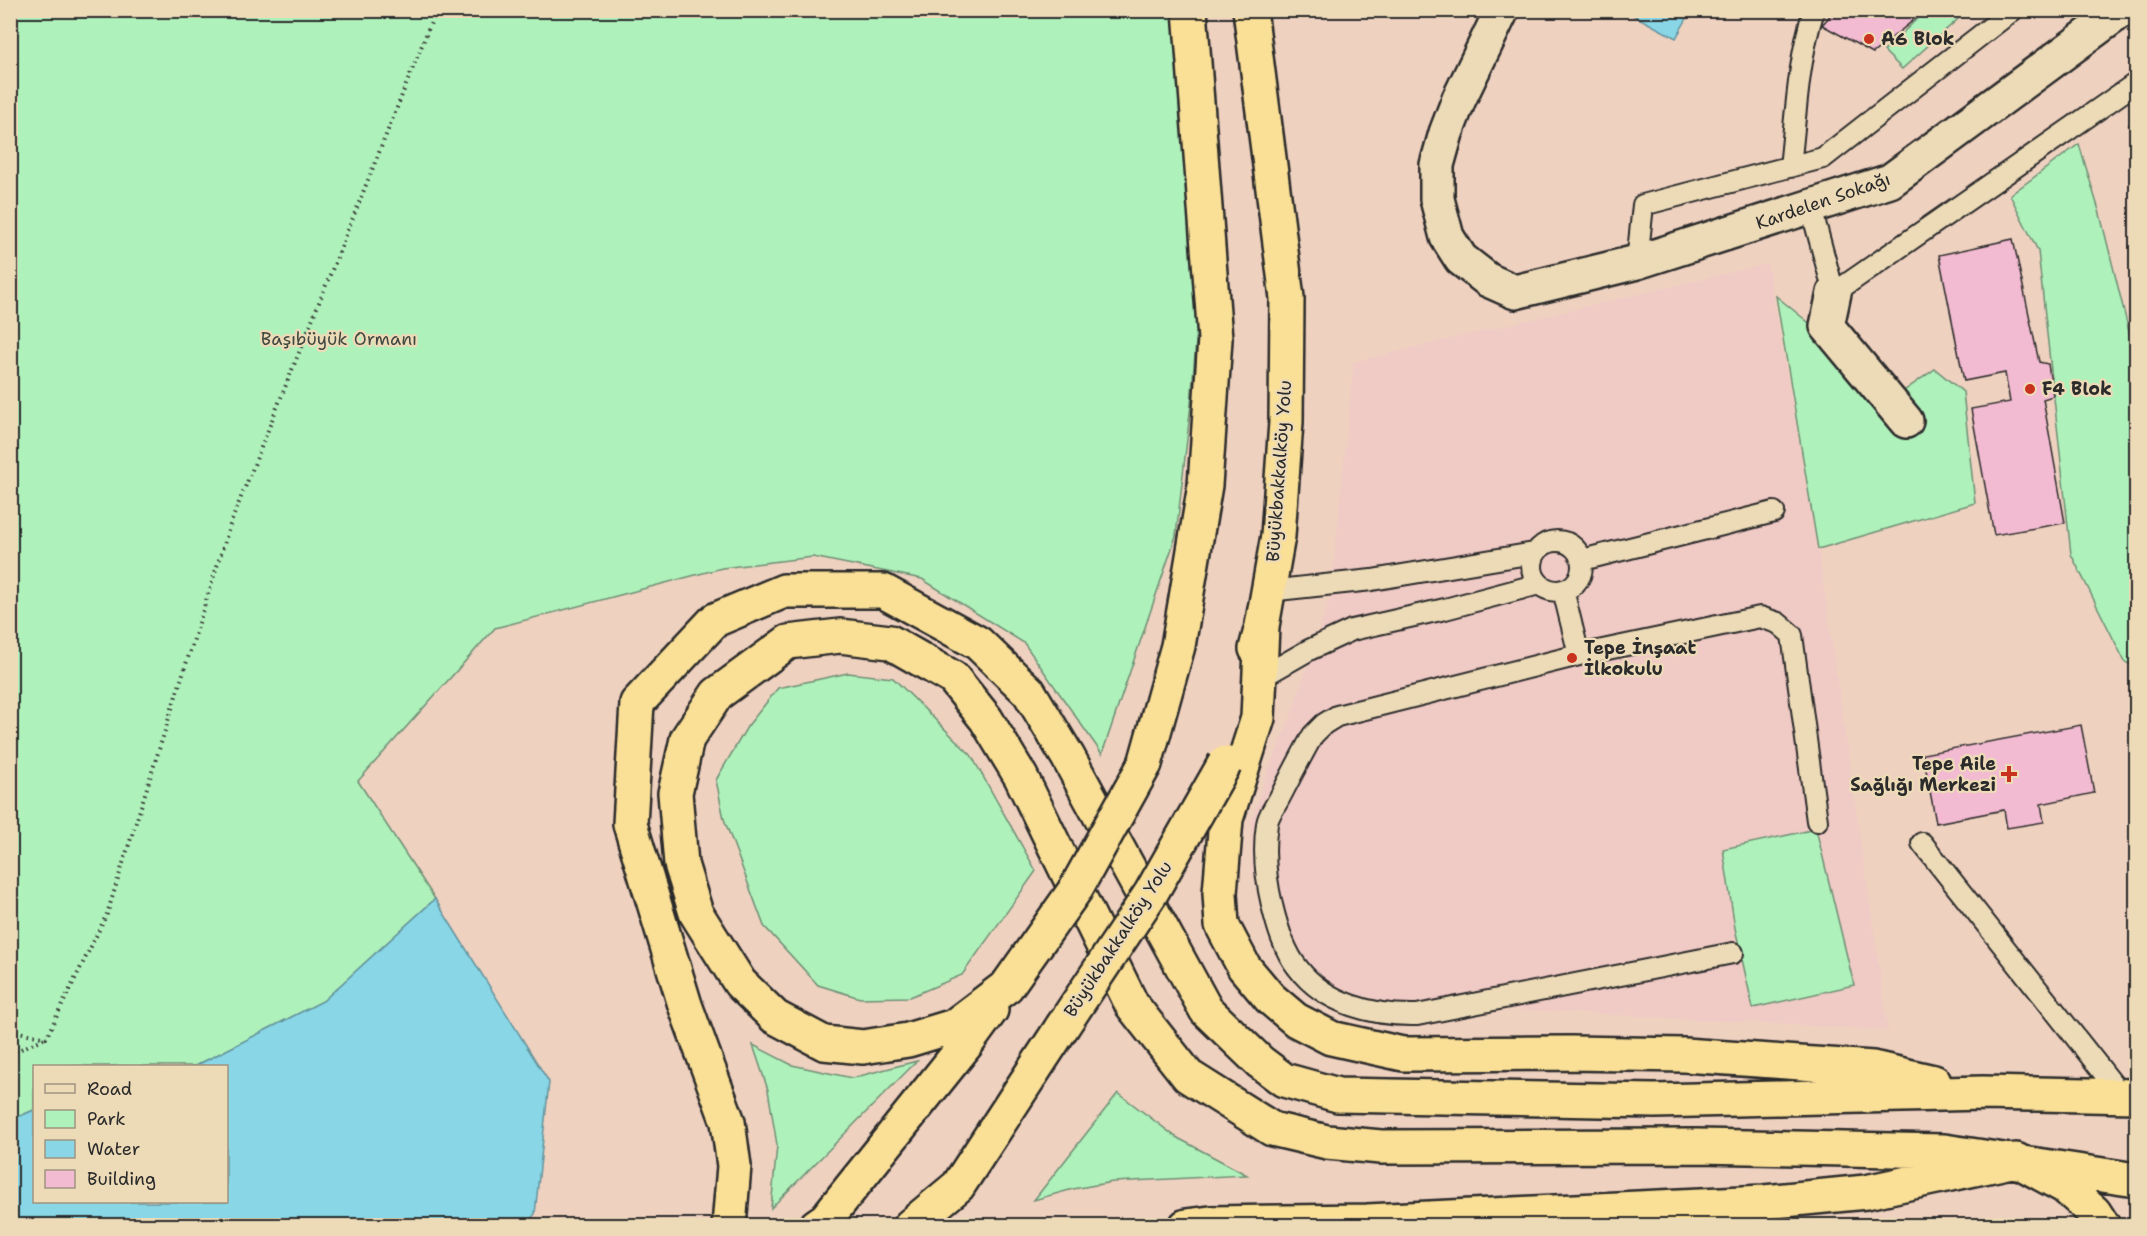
<svg xmlns="http://www.w3.org/2000/svg" width="2147" height="1236" font-family="'Shantell Sans',sans-serif">
  <style>
    .built { fill: #f0cac5 }
    .green { fill: #aff1bb; stroke: #6d8e73; stroke-width: 1.5 }
    .water { fill: #88d6e6; stroke: #63929b; stroke-width: 1.5 }
    .building { fill: #f3bbd1; stroke: #2b2b2b; stroke-width: 1.5 }
    .lines { fill: none; stroke-linecap: round; stroke-linejoin: round }
    .lane-casing { stroke: #2b2b2b; stroke-width: 24 }
    .street-casing { stroke: #2b2b2b; stroke-width: 38 }
    .highway-casing { stroke: #2b2b2b; stroke-width: 38 }
    .path { stroke: #2b2b2b; stroke-width: 4; stroke-dasharray: 1.5 4.5; stroke-linecap: butt }
    .lane { stroke: #eddbb8; stroke-width: 20 }
    .street { stroke: #eddbb8; stroke-width: 33 }
    .highway { stroke: #fadf96; stroke-width: 33 }
    .highway-bridge-casing { stroke: #2b2b2b; stroke-width: 38; stroke-linecap: butt }
    .highway-bridge { stroke: #fadf96; stroke-width: 33 }
    .poi-dot { fill: #c8321e; stroke: #eddbb8; stroke-width: 2 }
    .labels { text-anchor: middle; stroke-width: 4.5; stroke-linejoin: round; paint-order: stroke }
    .poi-label { font-size: 18px; font-weight: bold; fill: #2b2b2b; stroke: #eddbb8; text-anchor: start }
    .street-label { font-size: 18px; fill: #2b2b2b; stroke: #eddbb8 }
    .park-label { font-size: 18px; fill: #3f4941; stroke: #eddbb8 }
  </style>
  <rect width="100%" height="100%" fill="#efd1c0"/>
  <filter id="ink" filterUnits="userSpaceOnUse"><feTurbulence type="fractalNoise" baseFrequency=".0167" numOctaves="2"/><feDisplacementMap in="SourceGraphic" scale="12" xChannelSelector="R" yChannelSelector="G"/><feConvolveMatrix kernelMatrix="1 2 1 2 8 2 1 2 1" color-interpolation-filters="sRGB"/></filter>
  <g filter="url(#ink)">
    <path class="built" d="M 1767,264 L 1818,549 L 1888,1030 L 1388,1002 L 1339,990 L 1298,960 L 1266,921 L 1252,870 L 1251,823 L 1264,781 L 1290,719 L 1331,596 L 1354,362 Z"/>
    <path class="green" d="M 11,11 L 1192,11 L 1202,264 L 1191,404 L 1176,536 L 1102,754 L 1024,643 L 922,579 L 813,557 L 722,568 L 495,628 L 358,781 L 435,899 L 323,1001 L 195,1066 L 34,1066 L 34,1110 L 11,1120 Z
      M 1925,11 L 1967,11 L 1902,69 L 1884,51 Z
      M 2079,144 L 2100,214 L 2136,360 L 2136,667 L 2125,662 L 2071,554 L 2038,251 L 2010,195 Z
      M 1776,296 L 1898,395 L 1935,369 L 1963,392 L 1975,503 L 1818,549 Z
      M 848,673 L 893,678 L 971,755 L 1036,871 L 962,975 L 910,997 L 860,998 L 818,985 L 764,926 L 724,819 L 716,780 L 747,727 L 778,688 Z
      M 1816,829 L 1854,985 L 1753,1008 L 1735,928 L 1723,849 Z
      M 753,1045 L 792,1065 L 852,1078 L 917,1061 L 771,1208 L 777,1145 L 768,1090 Z
      M 1118,1093 L 1176,1137 L 1247,1175 L 1113,1182 L 1073,1189 L 1034,1200 Z"/>
    <path class="water" d="M 1631,10 L 1691,10 L 1691,11 L 1676,38 L 1629,13 Z
      M 435,899 L 549,1082 L 535,1214 L 525,1225 L 11,1225 L 11,1120 L 34,1110 L 34,1202 L 226,1202 L 226,1066 L 195,1066 L 323,1001 Z"/>
    <path class="building" d="M 1835,10 L 1926,10 L 1873,53 L 1822,25 Z
      M 2013,239 L 2039,362 L 2048,364 L 2053,396 L 2043,399 L 2065,523 L 1994,535 L 1971,409 L 2010,402 L 2005,373 L 1964,381 L 1939,255 Z
      M 2081,725 L 2094,793 L 2041,804 L 2044,822 L 2007,828 L 2004,810 L 1936,823 L 1923,754 Z"/>
    <g class="lines">
      <defs>
        <path id="lane" d="M 1790,167 C 1796,115 1798,60 1814,10
          M 1811,208 L 1834,293 L 2136,83
          M 1637,262 L 1643,205 L 1823,158 L 2013,10
          M1532 566a25 25 0 1 1 50 0a25 25 0 1 1-50 0Z
          M 1582,560 L 1774,512
          M 1563,590 L 1579,655
          M 1268,591 L 1372,580 L 1534,553
          M 1260,678 L 1309,650 L 1352,630 L 1445,609 L 1539,584
          M 1922,843 L 2122,1096
          M 1733,953 L 1417,1015 C 1374,1016 1325,1004 1298,968 C 1284,951 1277,926 1272,905 C 1266,880 1263,850 1267,824 C 1268,815 1275,807 1279,799 C 1290,778 1301,756 1313,735 L 1324,724 L 1337,716 L 1579,655 L 1760,617 L 1778,623 L 1792,635 L 1817,821"/>
        <path id="street" d="M 1502,10 L 1459,99 L 1446,133 L 1437,165 L 1437,199 L 1447,237 L 1461,259 L 1488,280 L 1515,292 L 1637,262 L 1890,181 L 2122,10
          M 1834,293 L 1827,326 L 1906,421"/>
        <path id="highway" d="M 1250,10 L 1287,298 L 1286,422 L 1278,536 L 1262,626 L 1256,649
          M 1262,626 L 1258,718 L 1226,819 L 1220,893 L 1222,925 L 1244,967 L 1270,998 L 1296,1020 L 1331,1038 L 1403,1054 L 1571,1053 L 1684,1055 L 1873,1068 L 1934,1082
          M 1145,764 L 1178,646 L 1205,485 L 1215,339 L 1190,10
          M 1007,986 L 954,1026 L 908,1040 L 863,1047 L 824,1043 L 775,1017 L 740,983 L 696,913 L 681,864 L 675,793 L 687,739 L 717,694 L 788,642 L 840,636 L 890,642 L 953,678 L 986,719 L 1021,777 L 1132,1005 L 1188,1076 L 1272,1129 L 1327,1142 L 1381,1147 L 1697,1146 L 1944,1151 L 2136,1180
          M 729,1226 L 734,1166 L 728,1122 L 685,1005 L 630,824 L 637,703 L 715,620 L 784,591 L 883,591 L 978,643 L 1029,692 L 1068,757 L 1206,1010 L 1260,1062 L 1284,1080 L 1338,1095 L 1655,1101 L 1983,1093 L 2136,1096
          M 816,1226 L 826,1219 L 967,1043 L 991,1010
          M 910,1226 L 958,1186 L 1062,1027
          M 1186,1226 L 1210,1223 L 1367,1221 L 1764,1202 L 1866,1192 L 2016,1160 L 2064,1186 L 2094,1212 L 2103,1226"/>
      </defs>
      <use href="#lane" class="lane-casing"/>
      <use href="#street" class="street-casing"/>
      <use href="#highway" class="highway-casing"/>
      <path class="path" d="M 2130,124 L 2136,171
        M 10,1030 L 46,1038 L 107,914 L 230,525 L 436,10
        M 10,1054 L 45,1038"/>
      <use href="#lane" class="lane"/>
      <use href="#street" class="street"/>
      <use href="#highway" class="highway"/>
      <defs>
        <path id="highway-bridge" d="M 1007,986 L 1075,890 L 1145,764
          M 1062,1027 L 1151,893 L 1225,763"/>
      </defs>
      <use href="#highway-bridge" class="highway-bridge-casing"/>
      <use href="#highway-bridge" class="highway-bridge"/>
    </g>
  </g>
  <g class="poi-dot">
    <circle cx="1869" cy="39" r="6"/>
    <circle cx="2030" cy="389" r="6"/>
    <circle cx="1572" cy="658" r="6"/>
    <path d="M2006 765h6v6h6v6h-6v6h-6v-6h-6v-6h6z"/>
  </g>
  <g class="labels">
    <g class="poi-label">
      <text x="1881" y="45">A6 Blok</text>
      <text x="2042" y="395">F4 Blok</text>
      <text x="1584" y="654">Tepe İnşaat<tspan x="1584" dy="21">İlkokulu</tspan></text>
      <text x="1996" y="770" text-anchor="end">Tepe Aile<tspan x="1996" dy="21">Sağlığı Merkezi</tspan></text>
    </g>
    <g class="street-label">
      <text transform="translate(1823 201) rotate(-19)" y="6">Kardelen Sokağı</text>
      <text transform="translate(1279 471) rotate(-86)" y="6">Büyükbakkalköy Yolu</text>
      <text transform="translate(1118 939) rotate(-57)" y="6">Büyükbakkalköy Yolu</text>
    </g>
    <g class="park-label">
      <text x="339" y="345">Başıbüyük Ormanı</text>
    </g>
  </g>
  <rect width="2147" height="1236" fill="none" stroke="#eddbb8" stroke-width="36"/>
  <rect x="18" y="18" width="2111" height="1200" fill="none" stroke="#2b2b2b" stroke-width="2" filter="url(#ink)"/>
  <rect x="33" y="1065" width="195" height="138" fill="#eddbb8" stroke="#9f9580" stroke-width="1.5"/>
  <rect x="45" y="1084" width="30" height="9" fill="#eddbb8" stroke="#9f9580" stroke-width="1.5"/>
  <text x="87" y="1095" font-size="18" fill="#2b2b2b">Road</text>
  <rect x="45" y="1110" width="30" height="18" fill="#aff1bb" stroke="#9f9580" stroke-width="1.5"/>
  <text x="87" y="1125" font-size="18" fill="#2b2b2b">Park</text>
  <rect x="45" y="1140" width="30" height="18" fill="#88d6e6" stroke="#9f9580" stroke-width="1.5"/>
  <text x="87" y="1155" font-size="18" fill="#2b2b2b">Water</text>
  <rect x="45" y="1170" width="30" height="18" fill="#f3bbd1" stroke="#9f9580" stroke-width="1.5"/>
  <text x="87" y="1185" font-size="18" fill="#2b2b2b">Building</text>
</svg>
